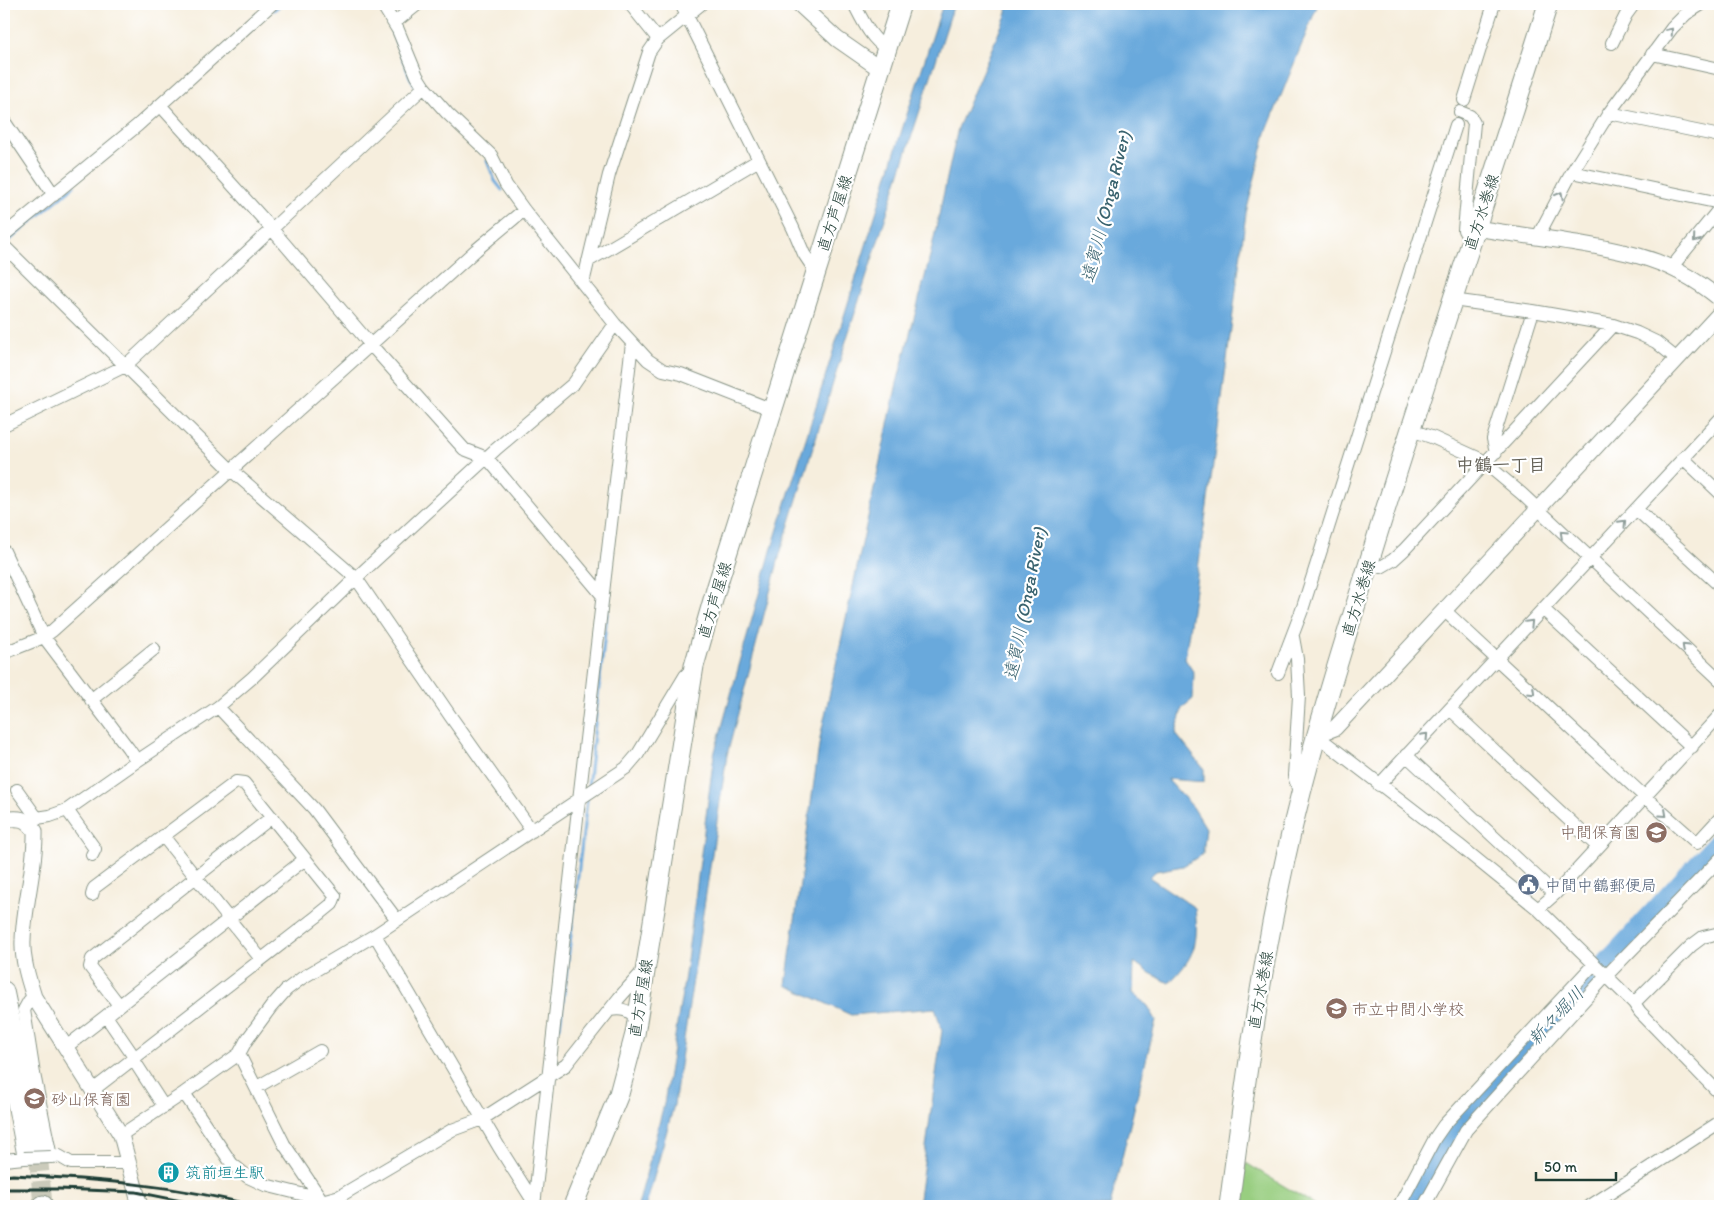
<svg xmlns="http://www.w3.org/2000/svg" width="1724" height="1210" font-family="Itim,'Klee One',sans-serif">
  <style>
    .green { fill: #98ce80; stroke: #5c865a }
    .water { fill: #69a9dc; stroke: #447388 }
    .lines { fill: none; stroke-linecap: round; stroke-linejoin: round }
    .stream { stroke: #69a9dc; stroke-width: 3 }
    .river { stroke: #69a9dc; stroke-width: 19 }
    .primary-tunnel { stroke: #cbcbbb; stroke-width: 19; stroke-dasharray: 19 9; stroke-linecap: butt }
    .minor-casing { stroke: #8a9688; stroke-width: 14 }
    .tertiary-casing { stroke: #8a9688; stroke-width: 17 }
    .primary-casing { stroke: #8a9688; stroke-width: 21 }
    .minor { stroke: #fff; stroke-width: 12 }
    .tertiary { stroke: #fff; stroke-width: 15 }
    .primary { stroke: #fff; stroke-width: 19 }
    .rail { stroke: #1f3d34; stroke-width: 3 }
    .minor-bridge-casing { stroke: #8a9688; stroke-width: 14; stroke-linecap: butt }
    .minor-bridge { stroke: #fff; stroke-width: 12 }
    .oneway { stroke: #8f9e9a }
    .labels { text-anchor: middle; stroke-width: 4.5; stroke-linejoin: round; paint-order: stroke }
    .street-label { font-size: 16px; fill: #1f3d34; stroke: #fff }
    .education-label { font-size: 16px; fill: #785e54; stroke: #fff; text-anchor: start }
    .service-label { font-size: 16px; fill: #4e5e75; stroke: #fff; text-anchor: start }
    .culture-label { font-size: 16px; fill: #0d838f; stroke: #fff; text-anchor: start }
    .water-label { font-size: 18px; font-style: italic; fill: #39636f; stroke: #fff }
    .neighbourhood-label { font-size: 18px; font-weight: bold; fill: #625f55; stroke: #fff }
  </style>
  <rect width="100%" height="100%" fill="#fff"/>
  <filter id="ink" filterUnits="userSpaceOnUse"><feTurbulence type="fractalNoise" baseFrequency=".02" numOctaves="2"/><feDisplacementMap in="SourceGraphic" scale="10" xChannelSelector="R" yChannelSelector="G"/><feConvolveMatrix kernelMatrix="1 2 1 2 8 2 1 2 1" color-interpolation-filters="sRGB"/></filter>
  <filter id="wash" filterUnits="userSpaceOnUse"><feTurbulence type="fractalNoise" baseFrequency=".0096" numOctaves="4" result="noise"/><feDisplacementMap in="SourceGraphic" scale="20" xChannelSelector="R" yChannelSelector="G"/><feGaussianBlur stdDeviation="1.12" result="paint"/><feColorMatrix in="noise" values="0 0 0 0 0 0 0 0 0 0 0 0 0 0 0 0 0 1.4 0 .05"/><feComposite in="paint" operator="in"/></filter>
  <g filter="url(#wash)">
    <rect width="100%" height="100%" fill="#f6eedd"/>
    <path class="green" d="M 1246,1163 L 1317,1206 L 1240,1206 Z"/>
    <path class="water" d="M 943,4 L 954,4 L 846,341 L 780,554 L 727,755 L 674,1105 L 646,1206 L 638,1206 L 664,1104 L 685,975 L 714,755 L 771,551 L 899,139 Z
      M 1007,4 L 1318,4 L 1266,133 L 1246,213 L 1216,444 L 1185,659 L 1194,673 L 1193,699 L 1182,708 L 1176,734 L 1204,769 L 1204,782 L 1167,779 L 1193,807 L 1206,828 L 1203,854 L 1183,866 L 1156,871 L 1149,877 L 1195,908 C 1199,944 1195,957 1169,983 L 1150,973 L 1134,962 L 1133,993 L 1148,1006 L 1156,1020 L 1110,1206 L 918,1206 L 942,1030 L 935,1008 L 851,1015 L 786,985 L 820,738 L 897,383 L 928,265 L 958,128 L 1007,13 Z"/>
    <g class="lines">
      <path class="stream" d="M 374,4 L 379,9
        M 274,10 L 281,4
        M 392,32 L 410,77 L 417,88
        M 487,161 L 495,181 L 502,190
        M 6,243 L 74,186
        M 588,788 L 609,596
        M 560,1027 L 587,800"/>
      <path class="river" d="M 1411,1206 L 1452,1130 L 1720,839"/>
    </g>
  </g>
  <g filter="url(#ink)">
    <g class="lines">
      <path class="primary-tunnel" d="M 38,1153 L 43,1205"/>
      <defs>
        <path id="minor" d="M 382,4 L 398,30 L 417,76 L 424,87 L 447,113 L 491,155 L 506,185 L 524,210 L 615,324 L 648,360 L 663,370 L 681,374 L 773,410
          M 630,4 L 658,39
          M 681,4 L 793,228 L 804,254 L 816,272
          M 854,4 C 863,21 870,38 887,49
          M 394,23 L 418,4
          M 1612,43 L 1626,15 L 1634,4
          M 1652,54 L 1720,69
          M 1464,100 L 1494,4
          M 160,105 L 265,221 L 371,345 L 464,449 L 487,458 L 603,596
          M 1460,112 L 1470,116 L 1474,123 L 1464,230 L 1468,237 L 1472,239
          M 1609,113 L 1720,136
          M 4,121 L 54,195
          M 1572,172 L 1720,203
          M 4,235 L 138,125 L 272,4
          M 1537,238 L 1572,172 L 1609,113 L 1672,28 L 1686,14 L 1702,4
          M 4,246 L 231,470 L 356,578 L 451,717 L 532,831
          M 588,261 L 759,160
          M 1671,268 L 1720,208
          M 583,283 L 609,175 L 649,52 L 658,39 L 701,4
          M 1452,300 L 1533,311 L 1613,325 L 1637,333 L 1656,342 L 1677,359
          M 4,425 L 125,366 L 424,87
          M 1411,430 L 1434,438 L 1478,458 L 1485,463 L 1522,494 L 1720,680
          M 1496,452 L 1493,439 L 1533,311
          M 1683,458 L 1720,493
          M 1636,509 L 1720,586
          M 4,551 L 44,637 L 128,748 L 137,761
          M 1368,564 L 1381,567 L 1393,560 L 1404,550 L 1613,325
          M 1543,609 L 1692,747
          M 1444,610 L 1645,797 L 1697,843 L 1720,818
          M 1293,637 L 1297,659 L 1299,696 L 1294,776 L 1300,795
          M 4,653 L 44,637 L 52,631 L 476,250 L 524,210
          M 1278,673 L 1302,610 L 1456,125
          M 91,700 L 154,649
          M 218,707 L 314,809 L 397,920
          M 1450,709 L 1598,847
          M 1316,735 L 1459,845 L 1538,909 L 1634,1003 L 1640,1012 L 1720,1094
          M 1406,755 L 1555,894
          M 1379,785 L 1720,419
          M 17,790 L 37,818
          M 67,810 L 95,849 L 92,855
          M 29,823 L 37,818 L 50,816 L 67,810 L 137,761 L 218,707 L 252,678 L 356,578 L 495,450 L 574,383 L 615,324
          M 163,836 L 261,959
          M 92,895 L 94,888 L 236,782 L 244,783 L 335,896 L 332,904 L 316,917 L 133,1059 L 132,1054 L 106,1016 L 305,859
          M 1538,909 L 1555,894 L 1720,715
          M 375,935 L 499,1147 L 535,1204
          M 34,997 L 29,1001 L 24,1010 L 34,1074 L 51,1157 L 59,1156 L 71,1163 L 127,1163
          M 1634,1003 L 1691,946 L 1703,937 L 1720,933
          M 119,1005 L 90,967 L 92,959 L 272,817
          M 610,1010 C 622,1008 630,1010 637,1019
          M 66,1047 L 106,1016
          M 4,1054 L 24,1158 L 4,1160
          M 239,1054 L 284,1144 L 321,1199
          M 257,1087 L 320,1051
          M 93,1090 L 133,1059 L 164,1107
          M 184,1093 L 232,1164 L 248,1177 L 265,1185 L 325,1200 L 340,1196 L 452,1130 L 482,1119 L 566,1065 L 619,998 L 644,970
          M 121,1135 L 184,1093 L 239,1054 L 246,1041 L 271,1007 L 286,990 L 302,978 L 375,935 L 626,768 L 638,754 L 685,676 L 693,668
          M 534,1206 L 579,800 L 632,343
          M 1399,1206 L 1435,1138 L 1444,1125 L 1594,964
          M 1424,1206 L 1466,1130 L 1606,976 L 1720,859
          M 1590,1206 L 1720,1122"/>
        <path id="tertiary" d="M 799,4 L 837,39 L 880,69
          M 1475,228 C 1530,237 1586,242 1639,256 C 1668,264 1697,280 1720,299
          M 1316,735 L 1335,728 L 1720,313
          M 4,820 C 19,817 26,818 35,831 C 36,867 24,903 23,940 C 22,959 28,978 34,997 L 121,1135 L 140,1206"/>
        <path id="primary" d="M 4,991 L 38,1153
          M 43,1205 L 43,1206
          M 573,1206 L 619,1094 L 635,1034 L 694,666 L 717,586 L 816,272 L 901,4
          M 1229,1206 C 1247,1067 1266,929 1301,793 C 1321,714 1346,637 1370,559 C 1427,373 1490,189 1548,4"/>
      </defs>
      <use href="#minor" class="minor-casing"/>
      <use href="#tertiary" class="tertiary-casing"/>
      <use href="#primary" class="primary-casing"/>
      <use href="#minor" class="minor"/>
      <use href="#tertiary" class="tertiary"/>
      <use href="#primary" class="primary"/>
      <path class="rail" d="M 4,1176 L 13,1175 C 97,1179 174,1185 255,1206
        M 4,1189 L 59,1189 L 136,1192 L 206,1206"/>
      <defs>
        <path id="minor-bridge" d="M 24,1158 L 51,1157"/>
      </defs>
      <use href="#minor-bridge" class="minor-bridge-casing"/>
      <use href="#minor-bridge" class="minor-bridge"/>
    </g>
    <defs><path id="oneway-chevron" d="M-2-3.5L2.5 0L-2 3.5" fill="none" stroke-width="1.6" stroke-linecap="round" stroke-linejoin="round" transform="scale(1.25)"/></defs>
    <g class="oneway">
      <use href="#oneway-chevron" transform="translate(1670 31) rotate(-50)"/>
      <use href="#oneway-chevron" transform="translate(1560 195) rotate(-62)"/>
      <use href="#oneway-chevron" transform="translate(1696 239) rotate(130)"/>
      <use href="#oneway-chevron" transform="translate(1623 523) rotate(-47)"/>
      <use href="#oneway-chevron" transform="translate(1563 534) rotate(-137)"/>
      <use href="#oneway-chevron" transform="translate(1530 623) rotate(-46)"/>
      <use href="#oneway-chevron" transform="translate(1685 647) rotate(-137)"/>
      <use href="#oneway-chevron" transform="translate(1532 692) rotate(43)"/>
      <use href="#oneway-chevron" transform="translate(1425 736) rotate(-47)"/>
      <use href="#oneway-chevron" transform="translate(1664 814) rotate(42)"/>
    </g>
  </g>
  <defs>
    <symbol id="school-disc" viewBox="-11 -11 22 22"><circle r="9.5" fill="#8d6e63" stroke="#fff"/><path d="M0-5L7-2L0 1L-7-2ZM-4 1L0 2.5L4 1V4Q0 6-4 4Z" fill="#fff"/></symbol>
    <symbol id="civic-disc" viewBox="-11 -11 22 22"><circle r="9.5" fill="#5c6f8a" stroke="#fff"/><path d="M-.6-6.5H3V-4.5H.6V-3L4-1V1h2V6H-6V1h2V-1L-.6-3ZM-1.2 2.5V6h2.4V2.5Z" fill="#fff"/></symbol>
    <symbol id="building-disc" viewBox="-11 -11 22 22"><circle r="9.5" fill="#0f9aa8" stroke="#fff"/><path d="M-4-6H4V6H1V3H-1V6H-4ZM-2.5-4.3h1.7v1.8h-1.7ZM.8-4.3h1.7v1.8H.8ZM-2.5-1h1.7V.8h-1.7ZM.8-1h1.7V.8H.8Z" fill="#fff"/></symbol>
  </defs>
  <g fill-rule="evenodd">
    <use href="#school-disc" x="1644" y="820" width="25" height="25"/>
    <use href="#civic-disc" x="1516" y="872" width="25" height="25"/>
    <use href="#school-disc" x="1324" y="996" width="25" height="25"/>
    <use href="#school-disc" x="22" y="1086" width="25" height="25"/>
    <use href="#building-disc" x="156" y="1160" width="25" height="25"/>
  </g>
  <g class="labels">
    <g class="street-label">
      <text transform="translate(1481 212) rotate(-72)" y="6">直方水巻線</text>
      <text transform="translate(834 213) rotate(-72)" y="6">直方芦屋線</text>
      <text transform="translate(1358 598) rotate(-73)" y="6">直方水巻線</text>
      <text transform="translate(714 600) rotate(-73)" y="6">直方芦屋線</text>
      <text transform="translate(1260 990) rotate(-80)" y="6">直方水巻線</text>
      <text transform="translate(640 998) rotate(-81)" y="6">直方芦屋線</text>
    </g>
    <g class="education-label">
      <text x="1640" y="838" text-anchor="end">中間保育園</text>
      <text x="1352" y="1015">市立中間小学校</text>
      <text x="51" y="1105">砂山保育園</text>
    </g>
    <g class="service-label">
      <text x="1545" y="891">中間中鶴郵便局</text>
    </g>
    <g class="culture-label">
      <text x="185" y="1178">筑前垣生駅</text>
    </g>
    <g class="water-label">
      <text transform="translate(1106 207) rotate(-76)" y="6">遠賀川 (Onga River)</text>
      <text transform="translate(1025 604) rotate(-79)" y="6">遠賀川 (Onga River)</text>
      <text transform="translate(1556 1016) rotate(-47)" y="6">新々堀川</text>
    </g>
    <g class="neighbourhood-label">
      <text x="1501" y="471">中鶴一丁目</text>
    </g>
  </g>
  <rect width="1724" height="1210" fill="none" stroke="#fff" stroke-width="20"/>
  <path d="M1536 1172v8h80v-8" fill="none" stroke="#1f3d34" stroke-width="2.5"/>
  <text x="1544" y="1172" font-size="15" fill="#1f3d34" stroke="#ffffff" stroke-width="4" paint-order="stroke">50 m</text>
</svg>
